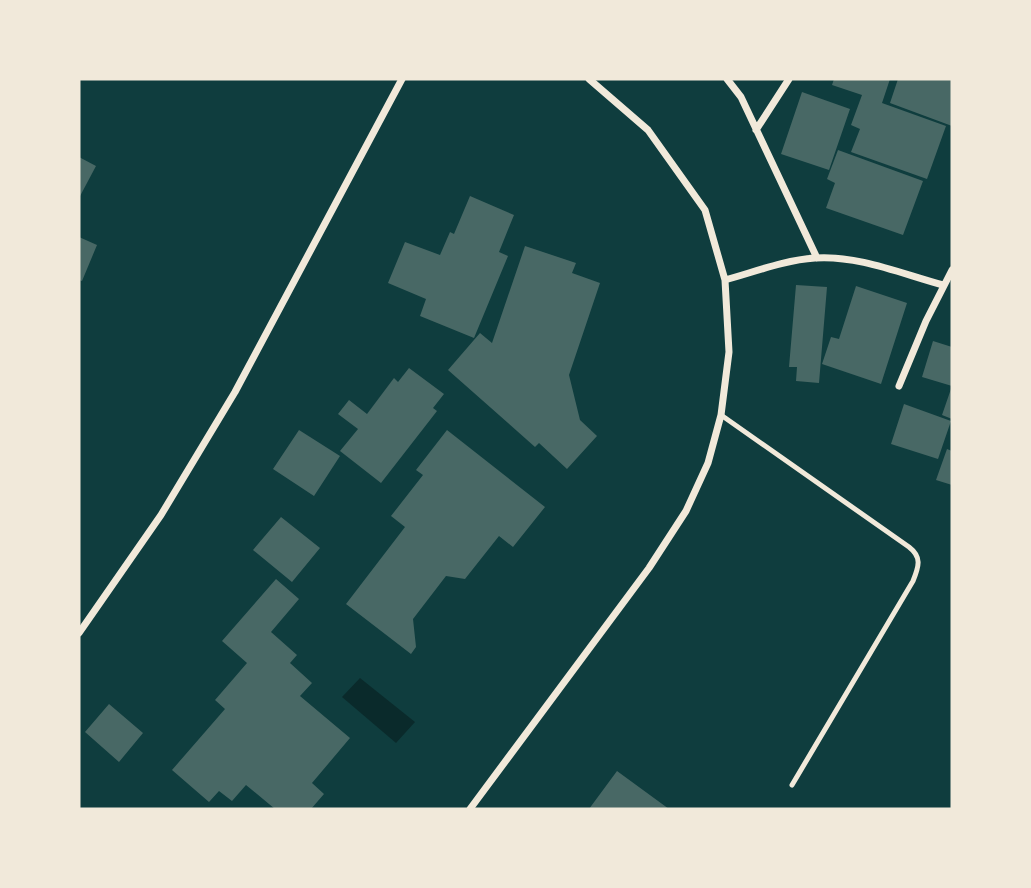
<svg xmlns="http://www.w3.org/2000/svg" width="1031" height="888" font-family="Signika,sans-serif">
  <style>
    .water { fill: #0a2a2b }
    .building { fill: #486865 }
    .lines { fill: none; stroke-linecap: round; stroke-linejoin: round }
    .service { stroke: #f1e9da; stroke-width: 5 }
    .minor { stroke: #f1e9da; stroke-width: 7 }
  </style>
  <rect width="100%" height="100%" fill="#0f3d3e"/>
  <path class="water" d="M 360,678 L 415,722 L 396,743 L 342,697 Z"/>
  <path class="building" d="M 834,79 L 890,79 L 882,103 L 946,126 L 927,179 L 851,152 L 860,129 L 851,125 L 862,95 L 832,85 Z
    M 898,79 L 952,79 L 952,126 L 890,103 Z
    M 802,92 L 850,109 L 829,170 L 781,154 Z
    M 838,150 L 923,181 L 903,235 L 826,208 L 835,183 L 827,179 Z
    M 79,157 L 96,166 L 79,198 Z
    M 470,196 L 514,215 L 499,252 L 508,256 L 474,338 L 420,316 L 426,299 L 388,283 L 405,242 L 440,255 L 450,232 L 454,234 Z
    M 79,237 L 97,245 L 82,281 L 79,280 Z
    M 525,246 L 576,263 L 572,273 L 600,283 L 569,375 L 580,420 L 597,436 L 567,469 L 539,443 L 535,447 L 448,370 L 480,333 L 492,343 Z
    M 796,285 L 827,287 L 819,383 L 796,381 L 797,367 L 789,367 Z
    M 856,286 L 907,303 L 881,384 L 822,364 L 831,337 L 839,339 Z
    M 933,341 L 952,347 L 952,419 L 942,415 L 952,386 L 922,377 Z
    M 409,368 L 444,394 L 433,408 L 437,411 L 381,483 L 340,451 L 358,429 L 338,414 L 349,400 L 367,414 L 394,378 L 398,382 Z
    M 904,404 L 951,421 L 938,459 L 891,444 Z
    M 299,430 L 340,456 L 314,496 L 273,469 Z
    M 447,430 L 545,507 L 513,547 L 499,536 L 465,579 L 446,576 L 413,619 L 416,647 L 411,654 L 346,604 L 405,527 L 391,516 L 423,475 L 416,470 Z
    M 947,449 L 952,451 L 952,485 L 936,480 Z
    M 281,517 L 320,548 L 292,582 L 253,550 Z
    M 276,579 L 299,599 L 271,632 L 297,655 L 290,663 L 312,683 L 300,696 L 350,738 L 312,783 L 324,794 L 311,809 L 275,809 L 246,785 L 232,801 L 219,791 L 209,802 L 172,770 L 225,709 L 215,700 L 247,663 L 222,641 Z
    M 109,704 L 143,733 L 119,762 L 85,732 Z
    M 617,771 L 669,809 L 589,809 Z"/>
  <g class="lines">
    <path class="service" d="M 721,415 L 909,547 C 922,557 919,566 913,581 L 792,785"/>
    <path class="minor" d="M 727,79 L 741,97 L 817,258
      M 756,130 L 789,79
      M 725,280 C 754,272 785,260 815,258 C 858,255 902,274 943,285
      M 899,386 L 926,321 L 952,270
      M 79,633 L 161,515 L 235,392 L 402,79
      M 470,809 L 649,568 L 686,511 L 708,463 L 721,415 L 729,352 L 725,280 L 705,210 L 648,130 L 589,79"/>
  </g>
  <rect width="1031" height="888" fill="none" stroke="#f1e9da" stroke-width="161"/>
</svg>
